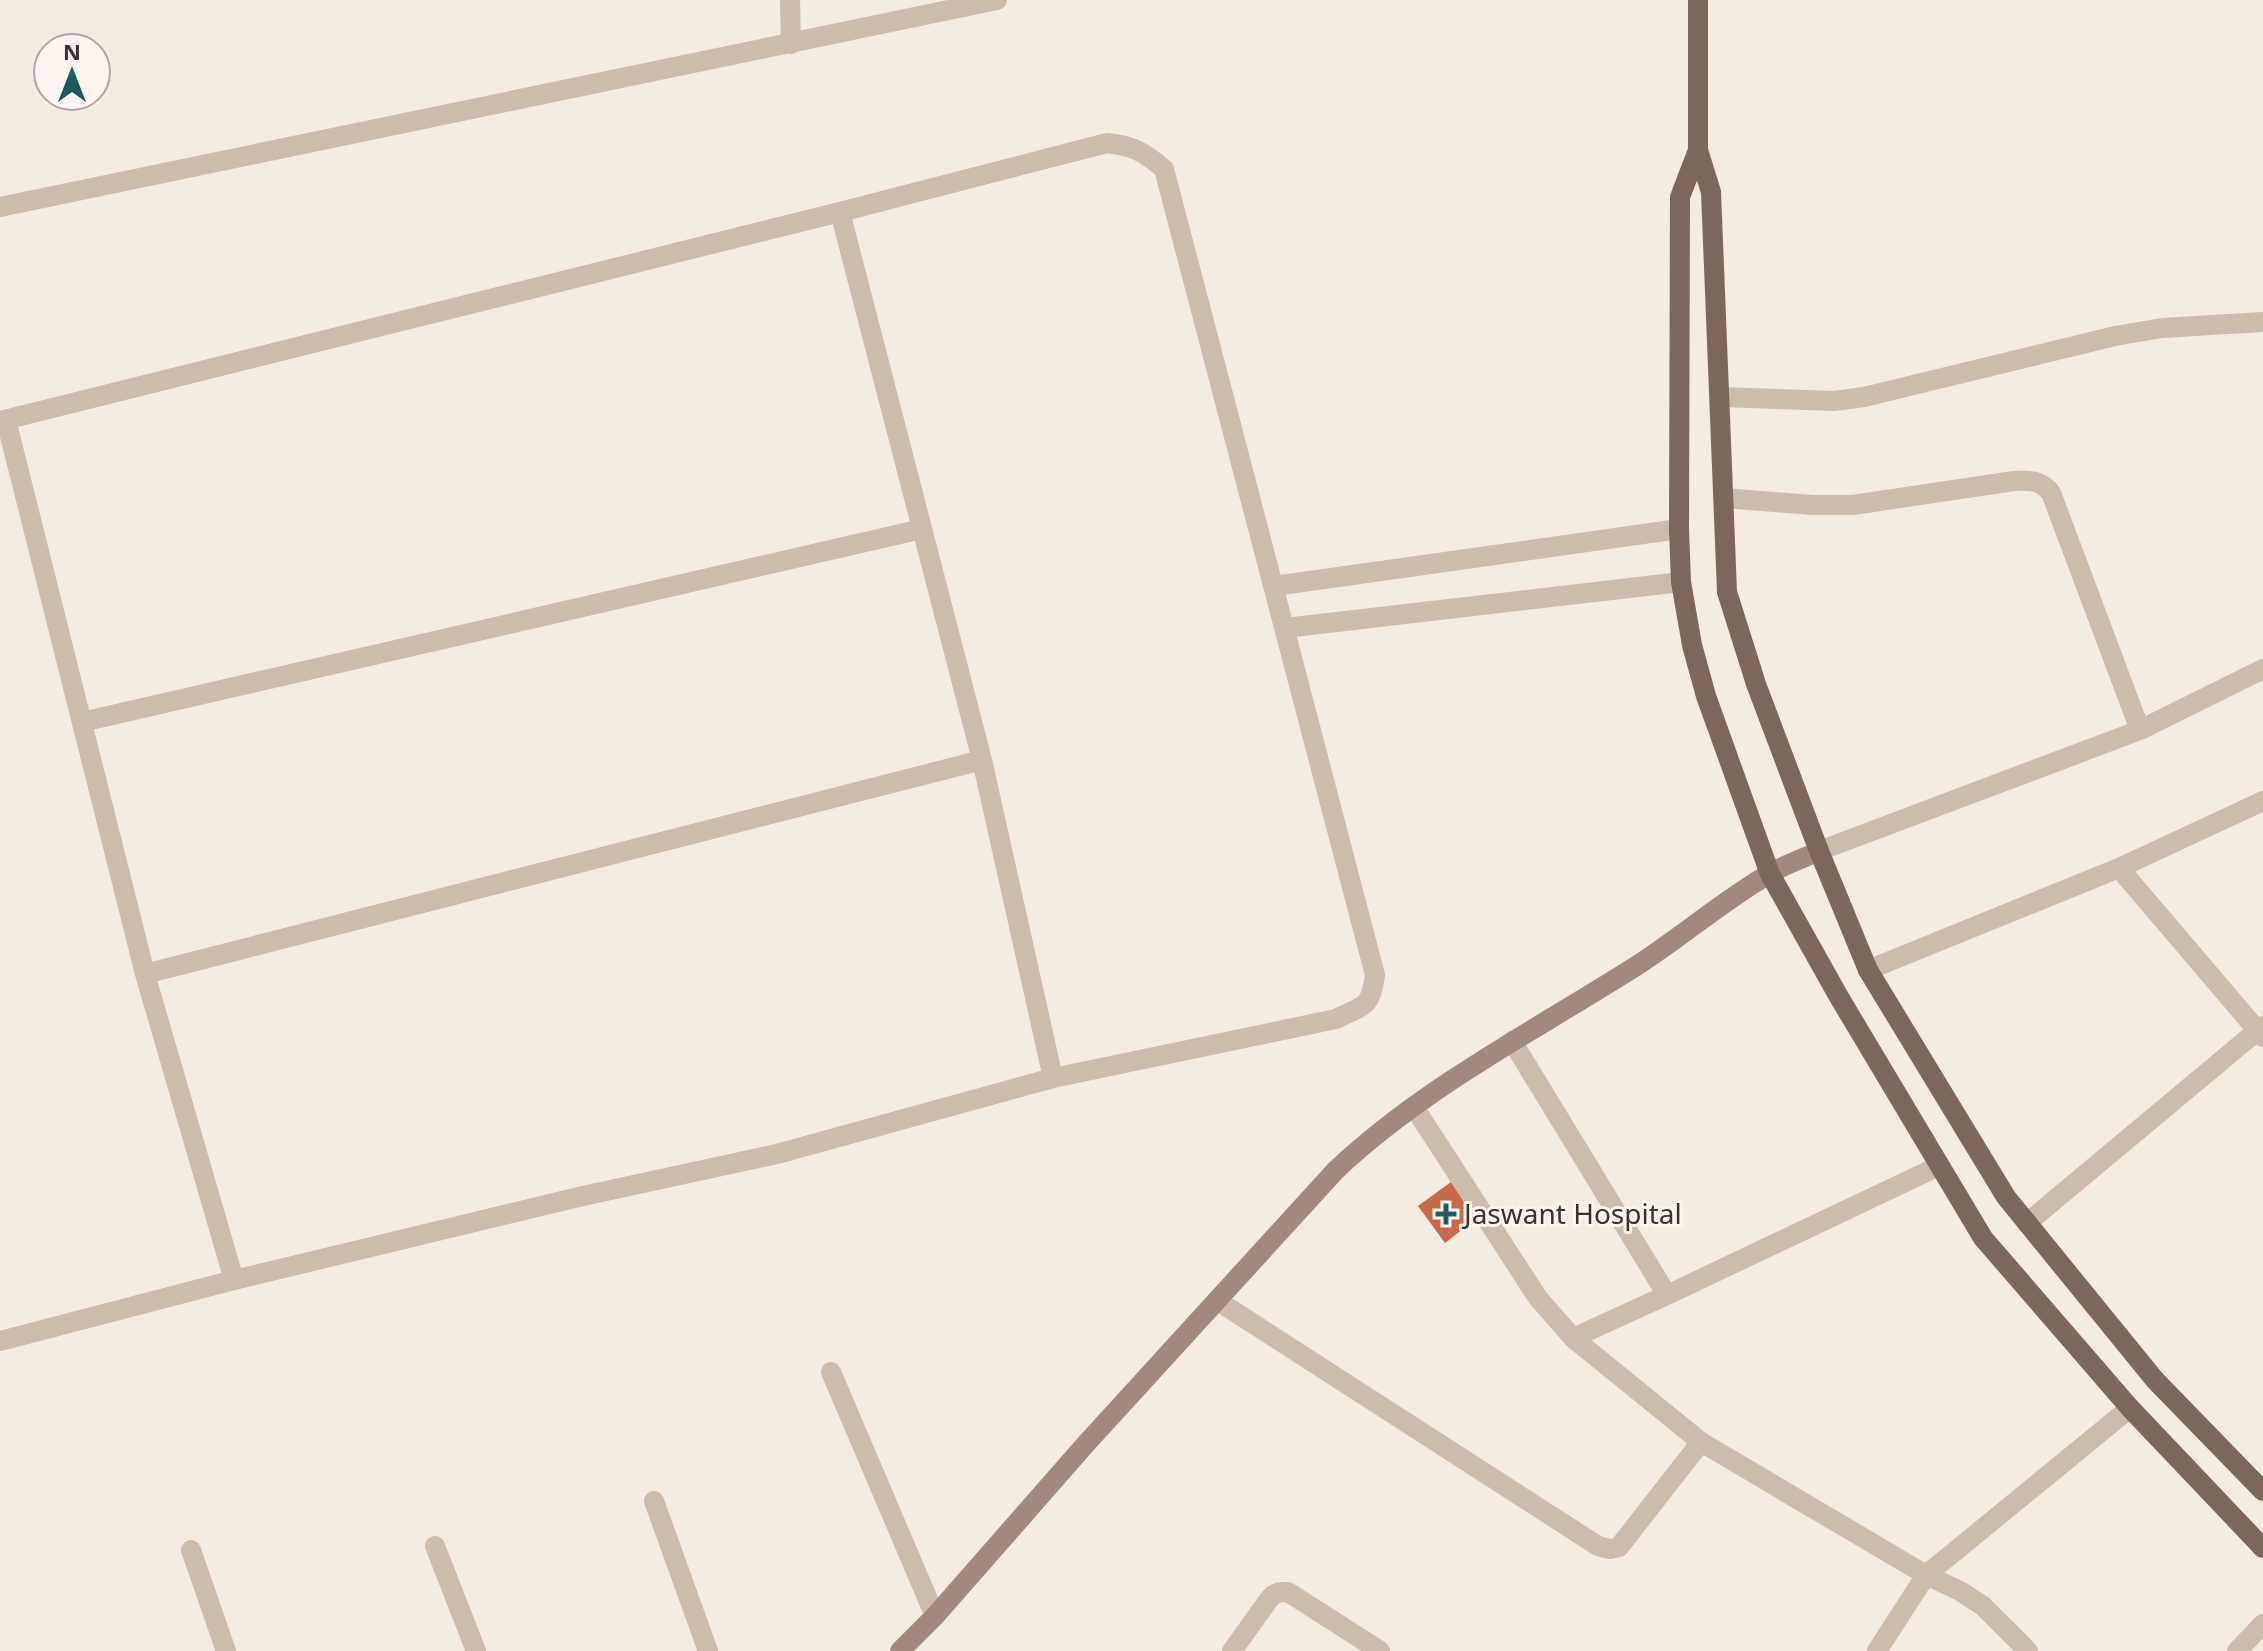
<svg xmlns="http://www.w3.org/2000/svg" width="2263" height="1651" font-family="'Noto Sans',sans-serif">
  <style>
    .building { fill: #c8694b }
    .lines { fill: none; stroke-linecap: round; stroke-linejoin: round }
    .street { stroke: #cdbbac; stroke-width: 20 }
    .secondary { stroke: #a18a7d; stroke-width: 20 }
    .primary { stroke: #7d675c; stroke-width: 20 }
    .poi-dot { fill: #1f5a5e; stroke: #fbf5ee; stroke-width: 3 }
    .labels { text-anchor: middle; stroke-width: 6; stroke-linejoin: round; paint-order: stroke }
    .poi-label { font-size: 28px; fill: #3b302b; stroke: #fbf5ee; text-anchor: start }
  </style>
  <rect width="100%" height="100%" fill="#f4ebe1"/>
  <path class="building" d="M 1451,1182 L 1477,1218 L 1445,1243 L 1418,1206 Z"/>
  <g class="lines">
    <path class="street" d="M 790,0 L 791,44
      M 0,207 L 997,0
      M 840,212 L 982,760 L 1053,1078
      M 1720,397 L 1834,401 L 1864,397 L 2115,336 L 2162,328 L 2263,322
      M 6,420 L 145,974 L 234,1280
      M 0,421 L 840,212 L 1107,143 C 1134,146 1144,152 1164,169 L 1375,975 C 1371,1008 1364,1005 1336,1019 L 1053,1078 L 777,1154 L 583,1196 L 234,1280 L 0,1341
      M 1723,498 L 1812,505 L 1853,505 L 2014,481 C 2030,480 2041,480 2051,493 L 2140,730
      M 1274,586 L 1679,529
      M 1285,628 L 1681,582
      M 82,722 L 922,529
      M 1819,851 L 2140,730 L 2263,669
      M 2119,868 L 2263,1037
      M 1868,970 L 2119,868 L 2263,801
      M 145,974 L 982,760
      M 1512,1041 L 1667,1295 L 1939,1166
      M 1414,1107 L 1538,1298 L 1573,1338 L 1701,1442 L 1926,1575 L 1960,1591 L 1983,1606 L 2028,1651
      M 2027,1223 L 2263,1026
      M 1218,1301 L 1598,1546 L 1610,1549 L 1619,1547 L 1701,1442
      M 1573,1338 L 1667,1295
      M 831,1372 L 935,1616
      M 654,1501 L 708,1651
      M 435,1546 L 476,1651
      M 191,1550 L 226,1651
      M 1232,1651 L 1270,1598 C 1275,1592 1280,1592 1288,1592 L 1380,1651
      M 1877,1651 L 1926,1575 L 2130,1408
      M 2237,1651 L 2263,1624"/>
    <path class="secondary" d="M 900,1651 L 935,1616 L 1084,1446 L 1336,1170 C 1423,1088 1532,1032 1633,968 C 1679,939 1721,902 1769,874 C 1784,865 1802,859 1819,851"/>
    <path class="primary" d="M 1698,0 L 1698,150 L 1711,192 L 1727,592 L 1756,684 L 1819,851 L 1868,970 L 2006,1197 L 2155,1380 L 2263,1491
      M 1698,150 L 1680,197 L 1679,529 L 1681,582 L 1692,645 L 1706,696 L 1770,874 L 1839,997 L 1983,1238 L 2130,1408 L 2263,1548"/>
  </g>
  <path class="poi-dot" d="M1442 1202h8v8h8v8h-8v8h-8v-8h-8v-8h8z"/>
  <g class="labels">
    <g class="poi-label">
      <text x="1464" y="1224">Jaswant Hospital</text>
    </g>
  </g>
  <g transform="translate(72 72)"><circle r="38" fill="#fbf5ee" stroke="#aea6a0" stroke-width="2"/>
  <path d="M0-6L14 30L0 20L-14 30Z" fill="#1f5a5e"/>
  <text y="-12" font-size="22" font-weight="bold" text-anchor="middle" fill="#3b302b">N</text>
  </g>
</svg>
